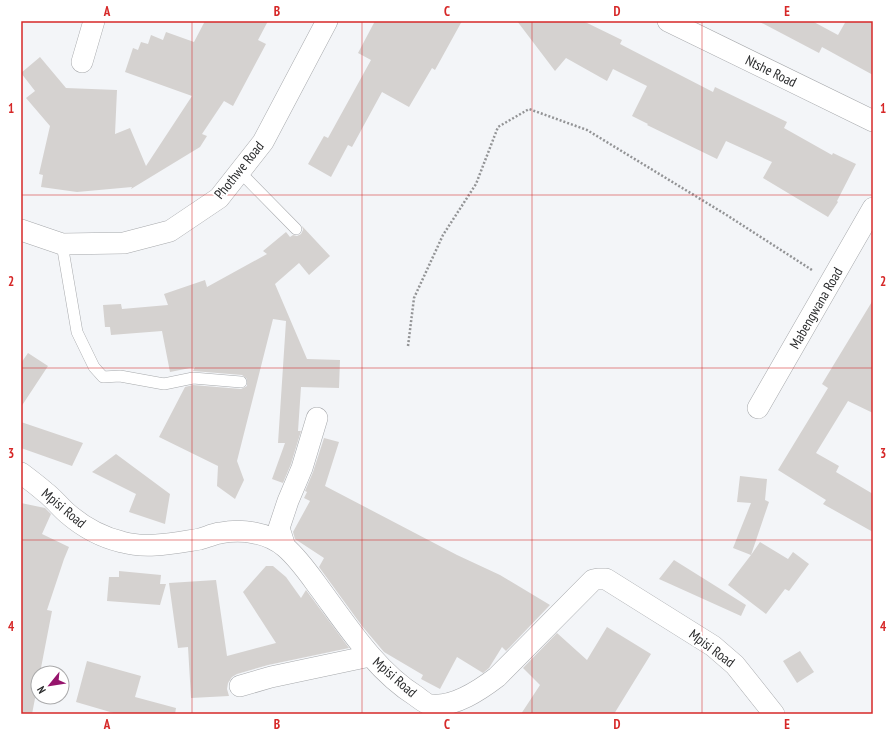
<svg xmlns="http://www.w3.org/2000/svg" width="894" height="735" font-family="'PT Sans Narrow',sans-serif">
  <style>
    .building { fill: #d5d2d0 }
    .lines { fill: none; stroke-linecap: round; stroke-linejoin: round }
    .lane-casing { stroke: #a7a9ac; stroke-width: 12 }
    .street-casing { stroke: #a7a9ac; stroke-width: 22 }
    .path { stroke: #939496; stroke-width: 2.5; stroke-dasharray: 2 2; stroke-linecap: butt }
    .lane { stroke: #fff; stroke-width: 11 }
    .street { stroke: #fff; stroke-width: 21 }
    .grid { fill: none; stroke: #d62828; stroke-width: 1; stroke-opacity: 0.55 }
    .labels { text-anchor: middle; stroke-width: 4; stroke-linejoin: round; paint-order: stroke }
    .street-label { font-size: 14px; fill: #2a2b2c; stroke: #fff }
    .neatline { fill: none; stroke: #d62828; stroke-width: 1.5 }
    .grid-label { font-size: 13px; text-anchor: middle; font-weight: bold; fill: #d62828 }
  </style>
  <rect width="100%" height="100%" fill="#f3f5f8"/>
  <path class="building" d="M 205,21 L 268,21 L 258,40 L 266,44 L 233,106 L 224,101 L 202,134 L 207,136 L 200,147 L 131,189 L 132,187 L 77,192 L 41,187 L 43,175 L 39,174 L 50,126 L 26,98 L 35,91 L 21,73 L 40,57 L 66,88 L 117,90 L 115,134 L 130,128 L 146,166 L 192,96 L 125,72 L 133,48 L 138,50 L 141,42 L 148,44 L 151,35 L 163,40 L 166,32 L 194,42 Z
    M 375,21 L 462,21 L 435,70 L 432,68 L 409,107 L 382,92 L 352,147 L 348,145 L 331,177 L 308,164 L 324,136 L 328,138 L 371,60 L 358,53 Z
    M 517,21 L 583,21 L 622,40 L 620,44 L 713,92 L 715,87 L 787,122 L 784,128 L 832,155 L 833,153 L 856,164 L 837,201 L 838,202 L 828,217 L 763,178 L 772,162 L 726,141 L 717,159 L 647,125 L 648,124 L 632,116 L 647,86 L 613,69 L 607,81 L 566,58 L 555,71 Z
    M 758,21 L 812,21 L 838,35 L 846,21 L 873,21 L 873,75 L 822,47 L 819,53 Z
    M 302,226 L 330,256 L 309,275 L 299,263 L 275,284 L 307,359 L 340,360 L 339,388 L 301,387 L 298,431 L 301,431 L 291,464 L 283,483 L 272,479 L 285,443 L 278,443 L 286,321 L 273,319 L 237,461 L 244,480 L 235,499 L 217,486 L 218,466 L 159,437 L 185,387 L 193,385 L 241,389 L 247,386 L 247,379 L 242,375 L 193,371 L 195,367 L 170,372 L 162,331 L 111,335 L 110,327 L 105,327 L 103,305 L 121,304 L 122,309 L 168,305 L 164,294 L 205,280 L 207,287 L 267,254 L 263,251 L 286,232 L 290,237 L 293,235 L 297,236 L 301,234 L 303,230 Z
    M 873,300 L 873,413 L 848,401 L 816,453 L 839,466 L 836,472 L 873,494 L 873,532 L 823,504 L 826,500 L 778,470 L 828,388 L 822,384 Z
    M 28,353 L 48,366 L 21,407 L 21,363 Z
    M 21,422 L 83,443 L 72,466 L 21,448 Z
    M 324,438 L 339,442 L 325,486 L 457,555 L 500,575 L 550,605 L 506,651 L 502,647 L 489,668 L 483,673 L 457,657 L 440,689 L 421,679 L 423,675 L 384,652 L 362,626 L 319,567 L 324,558 L 295,539 L 293,532 L 310,501 L 304,498 L 307,492 L 305,491 L 313,472 Z
    M 116,454 L 170,494 L 165,524 L 129,512 L 136,494 L 92,472 Z
    M 740,476 L 767,479 L 765,500 L 769,502 L 751,555 L 760,542 L 788,559 L 793,552 L 809,564 L 789,591 L 785,589 L 766,614 L 728,585 L 751,555 L 733,548 L 751,503 L 737,502 Z
    M 21,503 L 45,508 L 51,514 L 42,534 L 69,547 L 64,559 L 47,610 L 52,611 L 40,673 L 38,673 L 38,683 L 32,714 L 21,714 Z
    M 674,560 L 746,605 L 741,616 L 659,579 Z
    M 266,566 L 273,566 L 286,577 L 301,598 L 306,590 L 349,648 L 268,665 L 237,674 L 232,677 L 228,683 L 227,689 L 229,696 L 191,698 L 188,647 L 178,648 L 169,583 L 216,580 L 227,656 L 276,643 L 243,592 Z
    M 119,571 L 161,575 L 160,584 L 166,584 L 160,605 L 107,601 L 109,577 L 119,577 Z
    M 607,627 L 651,654 L 614,714 L 521,714 L 540,685 L 523,668 L 557,633 L 587,660 Z
    M 800,651 L 814,672 L 797,683 L 783,661 Z
    M 87,661 L 141,676 L 135,697 L 176,708 L 175,714 L 117,714 L 76,702 Z"/>
  <g class="lines">
    <defs>
      <path id="lane" d="M 240,172 L 296,229
        M 62,244 L 77,332 L 94,367 L 103,377 L 120,376 L 164,384 L 193,378 L 241,382"/>
      <path id="street" d="M 668,21 L 873,121
        M 82,62 L 94,21
        M 21,230 L 62,244 L 124,243 L 170,231 L 219,198 L 263,142 L 327,21
        M 758,408 L 873,208
        M 21,473 C 29,479 37,485 45,492 C 53,498 59,506 67,513 C 83,527 101,537 122,542 C 147,549 174,543 200,539 C 207,537 213,534 220,533 C 242,529 267,532 285,547 C 299,559 309,574 320,589 C 348,627 376,671 416,696 C 420,699 427,705 432,705 C 455,707 480,690 497,677 L 593,580 L 598,579 L 606,579 L 713,646 L 735,665 L 774,714
        M 285,547 L 279,528 L 288,501 L 302,468 L 317,418
        M 240,686 L 271,677 L 370,656"/>
    </defs>
    <use href="#lane" class="lane-casing"/>
    <use href="#street" class="street-casing"/>
    <path class="path" d="M 408,346 L 414,298 L 443,235 L 476,184 L 498,127 L 529,109 L 587,130 L 725,214 L 812,270"/>
    <use href="#lane" class="lane"/>
    <use href="#street" class="street"/>
  </g>
  <path class="grid" d="M 192,21 L 192,714M 362,21 L 362,714M 532,21 L 532,714M 702,21 L 702,714M 21,195 L 873,195M 21,368 L 873,368M 21,540 L 873,540"/>
  <g class="labels">
    <g class="street-label">
      <text transform="translate(771 71) rotate(26)" y="5">Ntshe Road</text>
      <text transform="translate(239 170) rotate(-51)" y="5">Phothwe Road</text>
      <text transform="translate(816 308) rotate(-60)" y="5">Mabengwana Road</text>
      <text transform="translate(64 508) rotate(40)" y="5">Mpisi Road</text>
      <text transform="translate(712 648) rotate(37)" y="5">Mpisi Road</text>
      <text transform="translate(395 677) rotate(41)" y="5">Mpisi Road</text>
    </g>
  </g>
  <rect width="894" height="735" fill="none" stroke="#ffffff" stroke-width="44"/>
  <g transform="translate(50 685) rotate(240)"><circle r="19" fill="#ffffff" stroke="#aaaaab"/>
  <path d="M0-3L7 15L0 10L-7 15Z" fill="#96146c"/>
  <text y="-6" font-size="11" font-weight="bold" text-anchor="middle" fill="#2a2b2c">N</text>
  </g>
  <rect x="22" y="22" width="850" height="691" class="neatline"/>
  <g class="grid-label">
    <text x="107" y="16">A</text>
    <text x="277" y="16">B</text>
    <text x="447" y="16">C</text>
    <text x="617" y="16">D</text>
    <text x="787" y="16">E</text>
    <text x="11" y="113">1</text>
    <text x="883" y="113">1</text>
    <text x="11" y="286">2</text>
    <text x="883" y="286">2</text>
    <text x="11" y="458">3</text>
    <text x="883" y="458">3</text>
    <text x="11" y="631">4</text>
    <text x="883" y="631">4</text>
    <text x="107" y="729">A</text>
    <text x="277" y="729">B</text>
    <text x="447" y="729">C</text>
    <text x="617" y="729">D</text>
    <text x="787" y="729">E</text>
  </g>
</svg>
